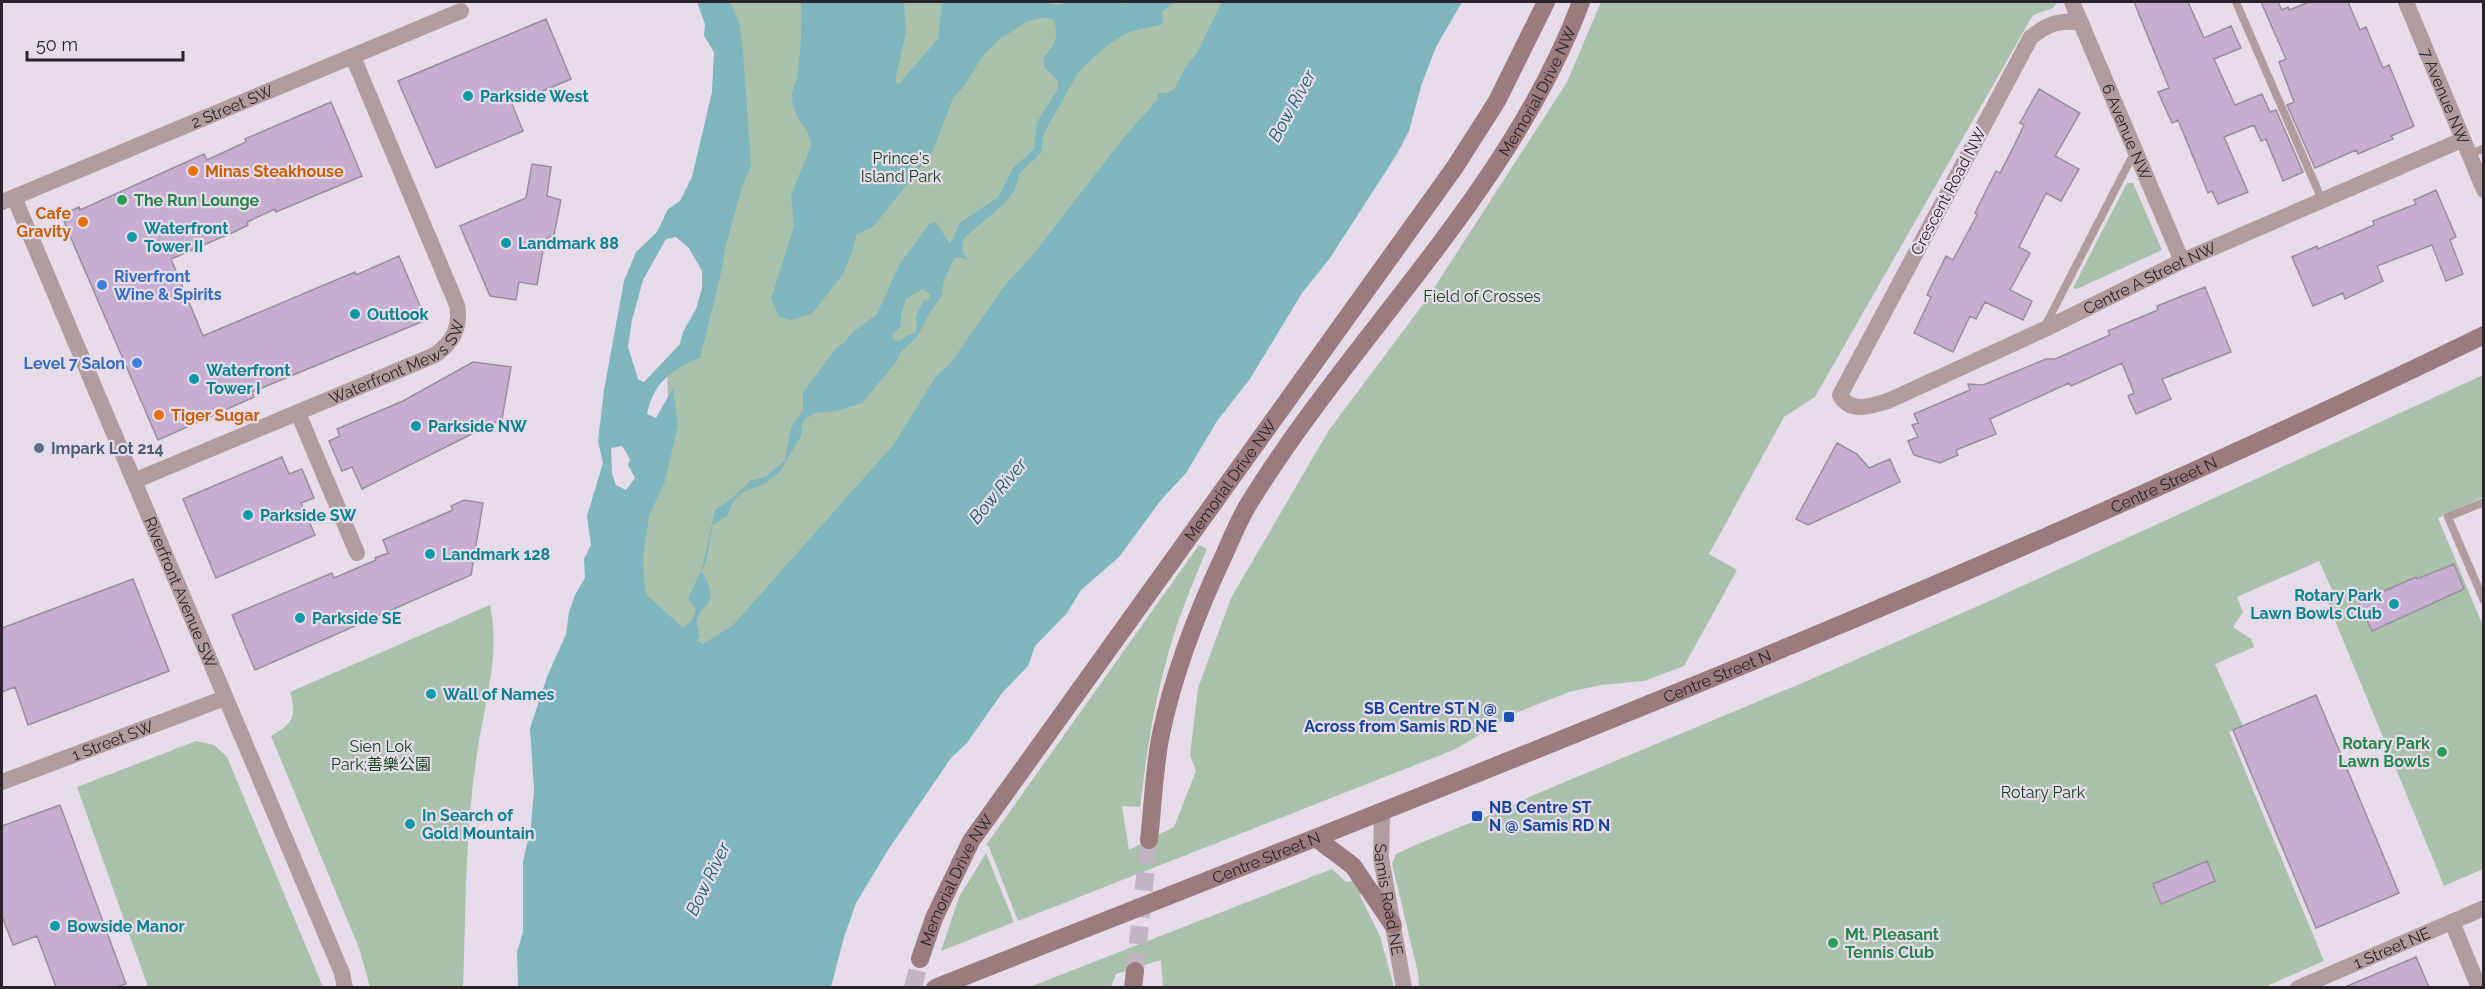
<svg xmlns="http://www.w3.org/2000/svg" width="2485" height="989" font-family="Raleway,'Noto Sans SC',sans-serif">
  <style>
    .green { fill: #aac2ac }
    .water { fill: #80b6bd; fill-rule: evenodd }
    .building { fill: #c8aed1; stroke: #998f9d; stroke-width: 1.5 }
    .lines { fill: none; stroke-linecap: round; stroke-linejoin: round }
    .secondary-tunnel { stroke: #c1b7c3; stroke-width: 18; stroke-dasharray: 18 9; stroke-linecap: butt }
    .lane { stroke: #b29c9d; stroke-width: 8 }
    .street { stroke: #b29c9d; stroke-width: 16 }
    .secondary { stroke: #9b7b7d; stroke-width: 18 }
    .culture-dot { fill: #0f9aa8; stroke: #e7dcea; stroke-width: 2 }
    .food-dot { fill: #e8710a; stroke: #e7dcea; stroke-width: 2 }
    .leisure-dot { fill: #2e9e5b; stroke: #e7dcea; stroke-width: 2 }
    .shop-dot { fill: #3f7fe0; stroke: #e7dcea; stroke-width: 2 }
    .service-dot { fill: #5c6f8a; stroke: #e7dcea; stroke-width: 2 }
    .transit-dot { fill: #1a4fb4; stroke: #e7dcea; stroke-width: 2 }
    .labels { text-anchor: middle; stroke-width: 4.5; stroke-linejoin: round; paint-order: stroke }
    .street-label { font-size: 16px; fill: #282429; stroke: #e7dcea }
    .culture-label { font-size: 16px; font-weight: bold; fill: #0d838f; stroke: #e7dcea; text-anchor: start }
    .park-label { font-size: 16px; fill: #12461d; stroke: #e7dcea }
    .food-label { font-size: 16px; font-weight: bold; fill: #c56008; stroke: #e7dcea; text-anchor: start }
    .leisure-label { font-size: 16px; font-weight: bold; fill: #27864d; stroke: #e7dcea; text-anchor: start }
    .shop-label { font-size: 16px; font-weight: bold; fill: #366cbe; stroke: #e7dcea; text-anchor: start }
    .service-label { font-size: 16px; font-weight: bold; fill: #4e5e75; stroke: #e7dcea; text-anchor: start }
    .transit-label { font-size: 16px; font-weight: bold; fill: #164399; stroke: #e7dcea; text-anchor: end }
    .water-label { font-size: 18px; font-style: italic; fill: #166169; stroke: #e7dcea }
  </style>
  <rect width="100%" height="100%" fill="#e7dcea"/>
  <path class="green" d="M 711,2 L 1228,2 L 1179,95 L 899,448 L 738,633 L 703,653 L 641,596 L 636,560 L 669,441 L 667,365 L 699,321 L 733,189 Z
    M 1601,2 L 2058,2 L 2053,8 L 2033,15 L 1815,397 L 1784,417 L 1709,554 L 1737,570 L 1684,666 L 1644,681 L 1601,685 L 1569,692 L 1511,715 L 1456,749 L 1018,921 L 989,847 L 986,845 L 1199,545 L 1207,549 C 1191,587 1175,625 1165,666 C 1152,712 1146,760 1140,807 L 1122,806 L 1129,850 L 1174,827 L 1196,771 L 1190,755 L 1198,688 L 1231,598 L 1329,430 L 1427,299 L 1567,82 Z
    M 2127,183 L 2133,183 L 2162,250 L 2077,289 L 2073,288 Z
    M 2483,375 L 2483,497 L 2438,518 L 2483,626 L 2483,869 L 2444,886 L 2325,596 L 2333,592 L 2319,561 L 2237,597 L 2243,612 L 2233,627 L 2251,639 L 2254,647 L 2215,664 L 2243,726 L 2229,732 L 2324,961 L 2262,988 L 1419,987 L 1418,973 L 1392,864 L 1396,854 C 1440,833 1486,819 1529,797 L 1807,681 L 1985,603 Z
    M 490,605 C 501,656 484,704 477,754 C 465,831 466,910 463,987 L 370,987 L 359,948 L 271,736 C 293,724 297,717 290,692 Z
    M 196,741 L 214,745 L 227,757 L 323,987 L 148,987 L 77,787 Z
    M 986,853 L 1014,922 L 941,951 L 959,897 Z
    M 1332,869 L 1346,882 L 1355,881 L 1362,893 L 1360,896 L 1380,936 L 1394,987 L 1163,987 L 1161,960 L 1116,974 L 1111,987 L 1027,988 Z"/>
  <path class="water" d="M 697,2 L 730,2 L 739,22 L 743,50 L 751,166 L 742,187 L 726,245 L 720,278 L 700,358 C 672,369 653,383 647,414 L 656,418 L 673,388 L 678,425 L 665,481 L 649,516 L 643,558 L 644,582 L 646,594 L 683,628 L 692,620 L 696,610 L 688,598 L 702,569 L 715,510 L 732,498 L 750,481 L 765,477 L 785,460 L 791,428 L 803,410 L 803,393 L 836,348 L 845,342 L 852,333 L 877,314 L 899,265 L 930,223 L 936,222 L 950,244 L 960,223 L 998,197 L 1013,168 L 1034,149 L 1037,122 L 1058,89 L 1058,80 L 1044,67 L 1044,56 C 1055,47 1060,33 1053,19 L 1041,18 L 1026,22 L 1000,39 L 984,54 L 964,86 L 953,98 L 933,151 L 874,226 L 856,235 L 854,247 L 843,274 L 812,314 L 791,320 L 779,317 L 771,299 L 794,226 L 791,195 L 811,146 C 812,129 792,120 792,95 C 792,89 796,83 797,77 C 801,52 802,26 801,2 L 904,2 L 906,33 L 895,81 L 898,85 L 938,39 L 942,2 L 1044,2 L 1059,5 L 1066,2 L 1120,2 L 1124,4 L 1126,2 L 1175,2 L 1162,12 L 1163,24 L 1129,32 L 1109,44 L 1079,71 L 1044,133 L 1041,153 L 1020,173 L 1014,191 L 1005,203 L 964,238 L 962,250 L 968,260 L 956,257 L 954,259 L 944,280 L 941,297 L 930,312 L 917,337 L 901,352 L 897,361 L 862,403 L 836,411 L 814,413 L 803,421 L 801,436 L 779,473 L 762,485 L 743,492 L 734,500 L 727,516 L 713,525 C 709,541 709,556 702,572 C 728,613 686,601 700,636 L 697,641 L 703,644 L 733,625 L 894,444 L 936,376 L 950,364 L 1005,285 L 1032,256 L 1125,136 L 1158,99 L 1157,93 L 1167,93 L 1175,88 L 1185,68 L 1198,51 L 1222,2 L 1462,2 L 1436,47 L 1422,83 L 1409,131 L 1397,154 L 1330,258 L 1302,293 L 1250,379 L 1217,421 L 1186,473 L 1161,500 L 1119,557 L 1081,590 L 1067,613 L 1035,646 L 1028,666 L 1002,693 L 967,743 L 951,758 L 888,850 L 856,903 L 844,937 L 831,987 L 518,987 L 517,952 L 523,932 L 523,862 L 531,826 L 534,790 L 530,728 L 547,677 L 566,634 L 569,612 L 575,595 L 585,578 L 584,559 L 591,545 L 587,516 L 603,463 L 598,441 L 604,390 L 624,281 L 636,252 L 657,232 L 668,209 L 680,201 L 692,177 L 712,92 L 714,52 L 704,36 L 705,24 ZM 676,237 L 689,248 L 702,271 L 702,288 L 696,309 L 683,332 L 680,344 L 644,382 L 638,379 L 628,347 L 632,320 L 643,280 L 666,239 ZM 923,289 L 930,295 L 930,299 L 923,301 L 916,317 L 917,330 L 913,334 L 906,336 L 899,341 L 893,340 L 892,335 L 901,326 L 901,314 L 906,299 ZM 622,446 L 630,459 L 628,465 L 635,478 L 626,490 L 616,485 L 612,474 L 611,448 Z"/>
  <path class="building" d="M 2134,2 L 2188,2 L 2204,38 L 2231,26 L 2241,48 L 2214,59 L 2235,105 L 2262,94 L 2270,112 L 2276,110 L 2303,172 L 2283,181 L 2266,139 L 2261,141 L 2254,125 L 2224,137 L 2248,192 L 2218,204 L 2212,191 L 2208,193 L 2178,120 L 2172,123 L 2158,92 L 2169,88 Z
    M 2261,2 L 2278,2 L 2282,10 L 2288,7 L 2289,10 L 2309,2 L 2348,2 L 2360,30 L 2366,27 L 2383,68 L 2389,65 L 2414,126 L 2391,136 L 2393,139 L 2358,154 L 2356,150 L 2315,168 L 2287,105 L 2294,102 L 2279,62 L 2286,59 Z
    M 546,19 L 571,79 L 512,104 L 523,131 L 436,168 L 398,81 Z
    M 2039,89 L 2080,113 L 2055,156 L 2079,169 L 2061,201 L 2046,193 L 2019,247 L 2030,253 L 2010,290 L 2032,301 L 2023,320 L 1985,302 L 1976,319 L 1970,316 L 1953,352 L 1914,333 L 1931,297 L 1927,295 L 1946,256 L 1953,260 L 1977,215 L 1975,213 L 1996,171 L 2000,173 L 2015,144 L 2024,125 L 2020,123 Z
    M 331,102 L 362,176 L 276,212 L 275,209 L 247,222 L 248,225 L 236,231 L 171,259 L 203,336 L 355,272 L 356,275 L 399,256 L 426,320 L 252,392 L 254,397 L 158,440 L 64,222 L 67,221 L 64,214 L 79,207 L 80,210 L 204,154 L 207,160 L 246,142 L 245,139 Z
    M 532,164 L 551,167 L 547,196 L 561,200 L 554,235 L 545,239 L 537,285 L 519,282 L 516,300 L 490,296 L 460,226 L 526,198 Z
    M 2436,190 L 2456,237 L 2450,240 L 2463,274 L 2446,281 L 2432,245 L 2377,266 L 2383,281 L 2345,299 L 2343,293 L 2313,306 L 2292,257 L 2317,246 L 2318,249 L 2374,225 L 2373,221 L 2416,204 L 2414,200 Z
    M 2205,287 L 2231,352 L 2162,379 L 2171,399 L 2136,414 L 2128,396 L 2134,393 L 2122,363 L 2071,386 L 2069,383 L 1990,419 L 1996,434 L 1956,450 L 1958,455 L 1940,463 L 1914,455 L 1908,441 L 1918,437 L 1912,425 L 1918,423 L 1914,414 L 1970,390 L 1968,384 L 1983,385 L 2046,359 L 2055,359 L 2110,335 L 2108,331 L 2158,310 L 2157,306 Z
    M 473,362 L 511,367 L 502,419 L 362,489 L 352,467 L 342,471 L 329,441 L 340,436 L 337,429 L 403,401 Z
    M 1837,443 L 1857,454 L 1869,468 L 1890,459 L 1900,482 L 1808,525 L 1796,519 Z
    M 282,457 L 289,474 L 302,469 L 314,498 L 301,503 L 315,535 L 216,578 L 183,499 Z
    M 464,500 L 483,503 L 471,575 L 255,670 L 232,615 L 332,573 L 334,578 L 376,560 L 375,558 L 388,553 L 383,540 L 453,510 L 451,506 Z
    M 2454,564 L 2464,589 L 2372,631 L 2359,602 L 2416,577 L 2417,579 Z
    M 133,579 L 169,671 L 28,725 L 15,687 L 2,692 L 2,628 Z
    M 2316,695 L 2399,893 L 2316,928 L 2233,730 Z
    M 60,805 L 126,984 L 116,987 L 56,987 L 37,936 L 13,945 L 2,916 L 2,826 Z
    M 2207,861 L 2215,881 L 2161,904 L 2153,884 Z
    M 2416,957 L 2429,987 L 2345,987 Z"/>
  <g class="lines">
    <path class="secondary-tunnel" d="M 1135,971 L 1149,840
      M 913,988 L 920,959"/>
    <path class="lane" d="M 2236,2 L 2322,200
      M 2469,155 L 2484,148
      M 2045,326 L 2134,153
      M 2484,502 L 2448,517 L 2484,601"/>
    <g class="street">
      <path id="s1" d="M 2072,2 L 2182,261"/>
      <path id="s2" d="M 2406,2 L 2484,190"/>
      <path id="s3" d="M 2081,23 C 2060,19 2048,24 2031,37 L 1840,395 C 1850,414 1872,406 1888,401 L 2043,330 L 2182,261 L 2462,140"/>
      <path id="s4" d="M 14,197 L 342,973 L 345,988"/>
      <path id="s5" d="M 2,202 L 461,11"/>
      <path d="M 298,413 L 357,553"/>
      <path id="s6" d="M 134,481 L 435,355 C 453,342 461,328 457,305 L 353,57"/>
      <path id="s7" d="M 2,782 L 225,698"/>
      <path id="s8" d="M 1382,812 L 1381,858 L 1404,988"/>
      <path d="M 2452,922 L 2479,988"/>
      <path id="s9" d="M 2298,988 L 2484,908"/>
    </g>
    <g class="secondary">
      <path d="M 1316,838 L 1353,866 L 1393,925"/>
      <path id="s10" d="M 1149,840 C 1153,805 1154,768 1161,734 C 1174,672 1198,610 1225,553 C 1232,537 1239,520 1248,505 C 1353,334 1510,192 1581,2"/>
      <path id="s11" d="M 920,959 L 934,918 L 971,841 L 1455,167 L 1497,101 L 1546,2"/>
      <path id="s12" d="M 935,988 C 1456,782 1980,581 2484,335"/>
      <path d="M 1133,988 L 1135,971"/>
    </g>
  </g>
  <g class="culture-dot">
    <circle cx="468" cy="96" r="6"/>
    <circle cx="132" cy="237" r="6"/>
    <circle cx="506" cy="243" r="6"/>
    <circle cx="355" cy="314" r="6"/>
    <circle cx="194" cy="379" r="6"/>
    <circle cx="416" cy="426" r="6"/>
    <circle cx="248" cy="515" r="6"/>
    <circle cx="430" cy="554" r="6"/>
    <circle cx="2394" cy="604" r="6"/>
    <circle cx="300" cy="618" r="6"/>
    <circle cx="431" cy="694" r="6"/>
    <circle cx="410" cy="824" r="6"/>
    <circle cx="55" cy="926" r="6"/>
  </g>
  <g class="food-dot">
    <circle cx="193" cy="171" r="6"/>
    <circle cx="83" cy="222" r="6"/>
    <circle cx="159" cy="415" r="6"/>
  </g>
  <g class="leisure-dot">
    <circle cx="122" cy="200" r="6"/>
    <circle cx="2442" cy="752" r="6"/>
    <circle cx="1833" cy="943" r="6"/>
  </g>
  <g class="shop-dot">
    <circle cx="102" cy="285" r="6"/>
    <circle cx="137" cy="363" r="6"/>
  </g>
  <circle class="service-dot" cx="39" cy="448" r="6"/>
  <g class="transit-dot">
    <rect x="1503" y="711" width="12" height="12" rx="3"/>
    <rect x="1471" y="810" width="12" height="12" rx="3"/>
  </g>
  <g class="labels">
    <g class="street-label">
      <text dy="6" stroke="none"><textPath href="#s10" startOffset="858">Memorial Drive NW</textPath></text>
      <text dy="6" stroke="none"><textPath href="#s2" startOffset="102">7 Avenue NW</textPath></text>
      <text dy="6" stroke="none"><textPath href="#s5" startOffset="249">2 Street SW</textPath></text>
      <text dy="6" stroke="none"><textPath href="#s1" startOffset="141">6 Avenue NW</textPath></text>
      <text transform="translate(1948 191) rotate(-62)" y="6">Crescent Road NW</text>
      <text dy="6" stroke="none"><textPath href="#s3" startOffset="802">Centre A Street NW</textPath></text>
      <text dy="6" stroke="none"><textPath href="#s6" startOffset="291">Waterfront Mews SW</textPath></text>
      <text dy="6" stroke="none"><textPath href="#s11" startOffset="573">Memorial Drive NW</textPath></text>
      <text dy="6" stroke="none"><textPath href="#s12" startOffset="1328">Centre Street N</textPath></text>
      <text dy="6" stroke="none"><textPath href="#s4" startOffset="429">Riverfront Avenue SW</textPath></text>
      <text dy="6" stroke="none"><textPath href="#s12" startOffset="842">Centre Street N</textPath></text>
      <text dy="6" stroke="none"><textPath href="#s7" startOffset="118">1 Street SW</textPath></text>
      <text dy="6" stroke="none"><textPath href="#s12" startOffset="356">Centre Street N</textPath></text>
      <text dy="6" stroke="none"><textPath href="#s11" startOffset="87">Memorial Drive NW</textPath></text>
      <text dy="6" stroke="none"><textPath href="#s8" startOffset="88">Samis Road NE</textPath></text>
      <text dy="6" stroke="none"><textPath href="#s9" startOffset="102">1 Street NE</textPath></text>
    </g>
    <g class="culture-label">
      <text x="480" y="102">Parkside West</text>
      <text x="144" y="234">Waterfront<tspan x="144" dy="18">Tower II</tspan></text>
      <text x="518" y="249">Landmark 88</text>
      <text x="367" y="320">Outlook</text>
      <text x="206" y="376">Waterfront<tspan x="206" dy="18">Tower I</tspan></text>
      <text x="428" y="432">Parkside NW</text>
      <text x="260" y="521">Parkside SW</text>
      <text x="442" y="560">Landmark 128</text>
      <text x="2382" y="601" text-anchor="end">Rotary Park<tspan x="2382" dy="18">Lawn Bowls Club</tspan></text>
      <text x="312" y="624">Parkside SE</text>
      <text x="443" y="700">Wall of Names</text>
      <text x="422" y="821">In Search of<tspan x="422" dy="18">Gold Mountain</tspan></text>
      <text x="67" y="932">Bowside Manor</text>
    </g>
    <g class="park-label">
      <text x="901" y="164">Prince's<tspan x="901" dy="18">Island Park</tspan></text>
      <text x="1482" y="302">Field of Crosses</text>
      <text x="381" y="752">Sien Lok<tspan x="381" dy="18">Park;善樂公園</tspan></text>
      <text x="2043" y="798">Rotary Park</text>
    </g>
    <g class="food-label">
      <text x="205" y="177">Minas Steakhouse</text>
      <text x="71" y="219" text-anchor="end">Cafe<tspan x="71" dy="18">Gravity</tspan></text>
      <text x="171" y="421">Tiger Sugar</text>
    </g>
    <g class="leisure-label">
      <text x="134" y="206">The Run Lounge</text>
      <text x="2430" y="749" text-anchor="end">Rotary Park<tspan x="2430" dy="18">Lawn Bowls</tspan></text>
      <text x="1845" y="940">Mt. Pleasant<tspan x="1845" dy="18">Tennis Club</tspan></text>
    </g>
    <g class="shop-label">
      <text x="114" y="282">Riverfront<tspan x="114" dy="18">Wine &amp; Spirits</tspan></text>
      <text x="125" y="369" text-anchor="end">Level 7 Salon</text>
    </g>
    <g class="service-label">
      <text x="51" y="454">Impark Lot 214</text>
    </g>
    <g class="transit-label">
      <text x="1497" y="714">SB Centre ST N @<tspan x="1497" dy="18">Across from Samis RD NE</tspan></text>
      <text x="1489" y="813" text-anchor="start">NB Centre ST<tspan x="1489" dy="18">N @ Samis RD N</tspan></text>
    </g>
    <g class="water-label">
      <text transform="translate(1292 106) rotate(-61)" y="6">Bow River</text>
      <text transform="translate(998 491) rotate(-50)" y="6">Bow River</text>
      <text transform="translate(708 879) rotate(-64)" y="6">Bow River</text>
    </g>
  </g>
  <rect width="2485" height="989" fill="none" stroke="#282429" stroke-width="6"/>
  <path d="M27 51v9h156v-9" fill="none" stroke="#282429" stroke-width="3"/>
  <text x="36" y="51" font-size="18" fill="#282429" stroke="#e7dcea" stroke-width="4.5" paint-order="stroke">50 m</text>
</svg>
